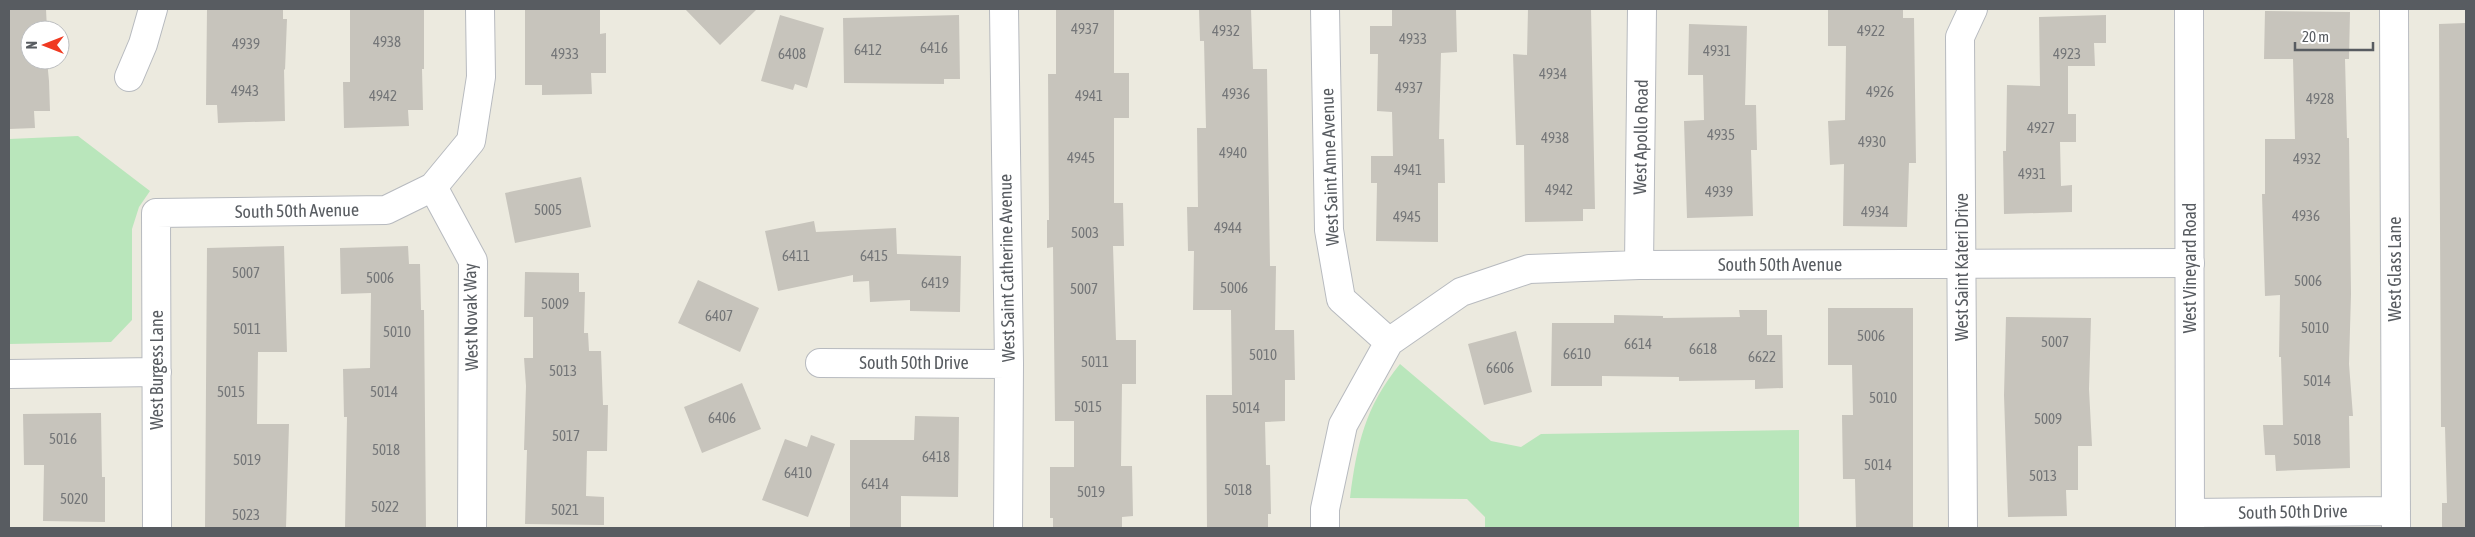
<svg xmlns="http://www.w3.org/2000/svg" width="2475" height="537" font-family="'Asap Condensed',sans-serif">
  <style>
    .green { fill: #b9e6bb }
    .building { fill: #c7c4bc }
    .lines { fill: none; stroke-linecap: round; stroke-linejoin: round }
    .street-casing { stroke: #b7babf; stroke-width: 30 }
    .secondary-casing { stroke: #b8bbc2; stroke-width: 30 }
    .street { stroke: #fff; stroke-width: 28 }
    .secondary { stroke: #fff; stroke-width: 28 }
    .labels { text-anchor: middle; stroke-width: 4; stroke-linejoin: round; paint-order: stroke }
    .number-label { font-size: 15px; fill: #747678 }
    .street-label { font-size: 18px; fill: #585c61; stroke: #fff }
  </style>
  <rect width="100%" height="100%" fill="#eceadf"/>
  <path class="green" d="M 78,136 L 150,191 L 139,207 L 132,229 L 132,320 L 111,342 L 9,344 L 9,139 Z
    M 1400,364 L 1491,441 L 1521,447 L 1541,434 L 1799,430 L 1799,528 L 1485,528 L 1485,517 L 1467,499 L 1350,498 C 1357,444 1365,407 1400,364 Z"/>
  <path class="building" d="M 9,9 L 46,9 L 47,30 L 30,30 L 30,60 L 47,60 L 49,81 L 50,111 L 34,111 L 35,128 L 9,129 Z
    M 207,9 L 283,9 L 283,19 L 287,19 L 285,70 L 284,69 L 285,121 L 218,123 L 217,105 L 206,105 Z
    M 350,9 L 424,9 L 424,69 L 422,69 L 423,110 L 408,110 L 409,126 L 344,128 L 343,82 L 350,82 Z
    M 525,9 L 600,9 L 600,34 L 606,33 L 606,73 L 591,73 L 592,94 L 542,95 L 542,85 L 525,85 Z
    M 685,9 L 757,9 L 720,45 Z
    M 1056,9 L 1114,9 L 1114,73 L 1129,73 L 1129,118 L 1114,118 L 1114,203 L 1123,203 L 1124,246 L 1113,246 L 1116,340 L 1136,340 L 1136,384 L 1122,384 L 1121,466 L 1132,466 L 1133,516 L 1122,517 L 1122,528 L 1053,528 L 1053,518 L 1050,518 L 1050,467 L 1074,467 L 1074,421 L 1055,421 L 1053,247 L 1047,248 L 1047,220 L 1049,220 L 1048,74 L 1056,74 Z
    M 1199,9 L 1251,9 L 1253,69 L 1267,69 L 1270,266 L 1276,266 L 1275,330 L 1294,330 L 1295,380 L 1285,380 L 1285,421 L 1265,422 L 1266,465 L 1270,465 L 1271,514 L 1268,514 L 1268,528 L 1207,528 L 1206,395 L 1232,395 L 1231,310 L 1193,310 L 1194,251 L 1188,251 L 1187,207 L 1198,207 L 1197,128 L 1206,128 L 1204,41 L 1200,41 Z
    M 1392,9 L 1456,9 L 1457,52 L 1441,53 L 1439,139 L 1444,139 L 1445,183 L 1438,183 L 1438,242 L 1376,241 L 1377,183 L 1371,183 L 1371,156 L 1393,156 L 1392,112 L 1377,111 L 1378,54 L 1370,54 L 1370,26 L 1392,26 Z
    M 1528,9 L 1591,9 L 1595,209 L 1583,209 L 1583,221 L 1525,222 L 1524,145 L 1516,145 L 1513,54 L 1527,55 Z
    M 1828,9 L 1903,9 L 1903,18 L 1914,18 L 1916,163 L 1909,163 L 1907,227 L 1843,226 L 1844,164 L 1830,165 L 1828,121 L 1845,120 L 1846,46 L 1828,46 Z
    M 2265,11 L 2350,12 L 2349,59 L 2345,59 L 2347,138 L 2349,138 L 2351,294 L 2349,364 L 2353,416 L 2349,416 L 2350,468 L 2276,471 L 2275,455 L 2265,455 L 2263,425 L 2283,425 L 2281,357 L 2279,357 L 2280,295 L 2265,296 L 2262,194 L 2265,194 L 2265,139 L 2295,139 L 2293,59 L 2264,59 Z
    M 780,15 L 824,28 L 807,88 L 795,84 L 793,90 L 761,81 Z
    M 959,15 L 960,79 L 944,79 L 944,84 L 844,83 L 843,18 Z
    M 2106,15 L 2106,43 L 2094,43 L 2095,66 L 2068,66 L 2068,114 L 2076,114 L 2076,142 L 2060,142 L 2061,186 L 2072,185 L 2072,212 L 2004,214 L 2003,151 L 2006,151 L 2007,85 L 2040,86 L 2039,17 Z
    M 2466,23 L 2466,528 L 2442,528 L 2442,503 L 2447,503 L 2445,427 L 2441,427 L 2439,24 Z
    M 1689,24 L 1747,26 L 1745,105 L 1756,105 L 1757,150 L 1751,150 L 1753,216 L 1687,218 L 1684,121 L 1704,120 L 1703,75 L 1688,75 Z
    M 581,177 L 591,227 L 515,243 L 505,193 Z
    M 814,221 L 816,232 L 896,228 L 897,254 L 961,256 L 960,312 L 910,311 L 910,300 L 870,302 L 869,281 L 853,282 L 853,275 L 778,291 L 765,231 Z
    M 284,246 L 287,352 L 258,352 L 257,424 L 289,424 L 286,528 L 205,528 L 207,248 Z
    M 408,246 L 409,264 L 420,264 L 421,310 L 424,310 L 426,528 L 345,528 L 347,417 L 344,417 L 343,369 L 370,368 L 371,293 L 341,294 L 340,248 Z
    M 525,272 L 579,273 L 579,292 L 585,292 L 584,333 L 588,333 L 589,351 L 601,351 L 603,405 L 608,405 L 607,451 L 587,451 L 586,496 L 604,497 L 604,525 L 525,524 L 527,450 L 524,450 L 526,386 L 524,358 L 533,358 L 533,317 L 524,317 Z
    M 698,280 L 759,308 L 740,352 L 678,323 Z
    M 1828,308 L 1913,308 L 1913,528 L 1856,528 L 1855,479 L 1843,479 L 1842,415 L 1853,415 L 1852,365 L 1828,365 Z
    M 1739,310 L 1767,310 L 1767,335 L 1782,335 L 1783,388 L 1755,389 L 1755,380 L 1679,381 L 1679,377 L 1602,376 L 1602,386 L 1551,386 L 1552,323 L 1614,323 L 1614,315 L 1663,316 L 1663,318 L 1740,317 Z
    M 2006,317 L 2091,318 L 2089,389 L 2092,446 L 2078,446 L 2078,490 L 2066,490 L 2067,516 L 2008,517 L 2004,395 Z
    M 1516,331 L 1532,392 L 1484,405 L 1468,344 Z
    M 742,383 L 761,429 L 702,453 L 684,407 Z
    M 101,413 L 102,477 L 105,477 L 105,522 L 43,521 L 44,465 L 24,465 L 23,414 Z
    M 915,416 L 959,417 L 958,497 L 901,496 L 901,528 L 850,528 L 850,440 L 914,440 Z
    M 811,435 L 835,444 L 808,517 L 762,500 L 785,439 L 807,447 Z"/>
  <g class="lines">
    <defs>
      <path id="street" d="M 1004,9 L 1009,364 L 1008,528
        M 2394,9 L 2396,528
        M 129,77 L 143,44 L 153,9
        M 1639,265 L 1642,9
        M 1389,342 L 1461,292 L 1529,269 L 1639,265 L 2190,263
        M 820,363 L 1009,364
        M 9,374 L 157,372
        M 2190,513 L 2396,511
        M 157,528 L 156,213 L 386,210 L 433,187
        M 472,528 L 473,261 L 433,187 L 471,141 L 481,77 L 480,9
        M 1325,528 L 1325,509 L 1343,425 L 1389,342 L 1341,299 L 1329,230 L 1325,9
        M 1963,528 L 1960,37 L 1973,9"/>
      <path id="secondary" d="M 2189,9 L 2190,528"/>
    </defs>
    <use href="#street" class="street-casing"/>
    <use href="#secondary" class="secondary-casing"/>
    <use href="#street" class="street"/>
    <use href="#secondary" class="secondary"/>
  </g>
  <g class="labels">
    <g class="number-label">
      <text x="1085" y="34">4937</text>
      <text x="1226" y="36">4932</text>
      <text x="1871" y="36">4922</text>
      <text x="1413" y="44">4933</text>
      <text x="387" y="47">4938</text>
      <text x="246" y="49">4939</text>
      <text x="934" y="53">6416</text>
      <text x="868" y="55">6412</text>
      <text x="1717" y="56">4931</text>
      <text x="565" y="59">4933</text>
      <text x="792" y="59">6408</text>
      <text x="2067" y="59">4923</text>
      <text x="1553" y="79">4934</text>
      <text x="1409" y="93">4937</text>
      <text x="245" y="96">4943</text>
      <text x="1880" y="97">4926</text>
      <text x="1236" y="99">4936</text>
      <text x="383" y="101">4942</text>
      <text x="1089" y="101">4941</text>
      <text x="2320" y="104">4928</text>
      <text x="2041" y="133">4927</text>
      <text x="1721" y="140">4935</text>
      <text x="1555" y="143">4938</text>
      <text x="1872" y="147">4930</text>
      <text x="1233" y="158">4940</text>
      <text x="1081" y="163">4945</text>
      <text x="2307" y="164">4932</text>
      <text x="1408" y="175">4941</text>
      <text x="2032" y="179">4931</text>
      <text x="1559" y="195">4942</text>
      <text x="1719" y="197">4939</text>
      <text x="548" y="215">5005</text>
      <text x="1875" y="217">4934</text>
      <text x="2306" y="221">4936</text>
      <text x="1407" y="222">4945</text>
      <text x="1228" y="233">4944</text>
      <text x="1085" y="238">5003</text>
      <text x="796" y="261">6411</text>
      <text x="874" y="261">6415</text>
      <text x="246" y="278">5007</text>
      <text x="380" y="283">5006</text>
      <text x="2308" y="286">5006</text>
      <text x="935" y="288">6419</text>
      <text x="1234" y="293">5006</text>
      <text x="1084" y="294">5007</text>
      <text x="555" y="309">5009</text>
      <text x="719" y="321">6407</text>
      <text x="2315" y="333">5010</text>
      <text x="247" y="334">5011</text>
      <text x="397" y="337">5010</text>
      <text x="1871" y="341">5006</text>
      <text x="2055" y="347">5007</text>
      <text x="1638" y="349">6614</text>
      <text x="1703" y="354">6618</text>
      <text x="1577" y="359">6610</text>
      <text x="1263" y="360">5010</text>
      <text x="1762" y="362">6622</text>
      <text x="1095" y="367">5011</text>
      <text x="1500" y="373">6606</text>
      <text x="563" y="376">5013</text>
      <text x="2317" y="386">5014</text>
      <text x="231" y="397">5015</text>
      <text x="384" y="397">5014</text>
      <text x="1883" y="403">5010</text>
      <text x="1088" y="412">5015</text>
      <text x="1246" y="413">5014</text>
      <text x="722" y="423">6406</text>
      <text x="2048" y="424">5009</text>
      <text x="566" y="441">5017</text>
      <text x="63" y="444">5016</text>
      <text x="2307" y="445">5018</text>
      <text x="386" y="455">5018</text>
      <text x="936" y="462">6418</text>
      <text x="247" y="465">5019</text>
      <text x="1878" y="470">5014</text>
      <text x="798" y="478">6410</text>
      <text x="2043" y="481">5013</text>
      <text x="875" y="489">6414</text>
      <text x="1238" y="495">5018</text>
      <text x="1091" y="497">5019</text>
      <text x="74" y="504">5020</text>
      <text x="385" y="512">5022</text>
      <text x="565" y="515">5021</text>
      <text x="246" y="520">5023</text>
    </g>
    <g class="street-label">
      <text transform="translate(1641 137) rotate(-89)" y="6">West Apollo Road</text>
      <text transform="translate(1330 167) rotate(-92)" y="6">West Saint Anne Avenue</text>
      <text transform="translate(297 211) rotate(-1)" y="6">South 50th Avenue</text>
      <text x="1780" y="271">South 50th Avenue</text>
      <text transform="translate(1962 267) rotate(-90)" y="6">West Saint Kateri Drive</text>
      <text transform="translate(1007 268) rotate(-91)" y="6">West Saint Catherine Avenue</text>
      <text transform="translate(2190 268) rotate(-90)" y="6">West Vineyard Road</text>
      <text transform="translate(2395 269) rotate(-90)" y="6">West Glass Lane</text>
      <text transform="translate(471 317) rotate(-91)" y="6">West Novak Way</text>
      <text x="914" y="369">South 50th Drive</text>
      <text transform="translate(157 370) rotate(-90)" y="6">West Burgess Lane</text>
      <text transform="translate(2293 512) rotate(-1)" y="6">South 50th Drive</text>
    </g>
  </g>
  <rect width="2475" height="537" fill="none" stroke="#585c61" stroke-width="20"/>
  <g transform="translate(45 45) rotate(270)"><circle r="24" fill="#ffffff" stroke="#bcbec0"/>
  <path d="M0-4L9 19L0 12L-9 19Z" fill="#f03a21"/>
  <text y="-8" font-size="14" font-weight="bold" text-anchor="middle" fill="#585c61">N</text>
  </g>
  <path d="M2295 42v8h78v-8" fill="none" stroke="#585c61" stroke-width="2.5"/>
  <text x="2302" y="42" font-size="15" fill="#585c61" stroke="#ffffff" stroke-width="4" paint-order="stroke">20 m</text>
</svg>
